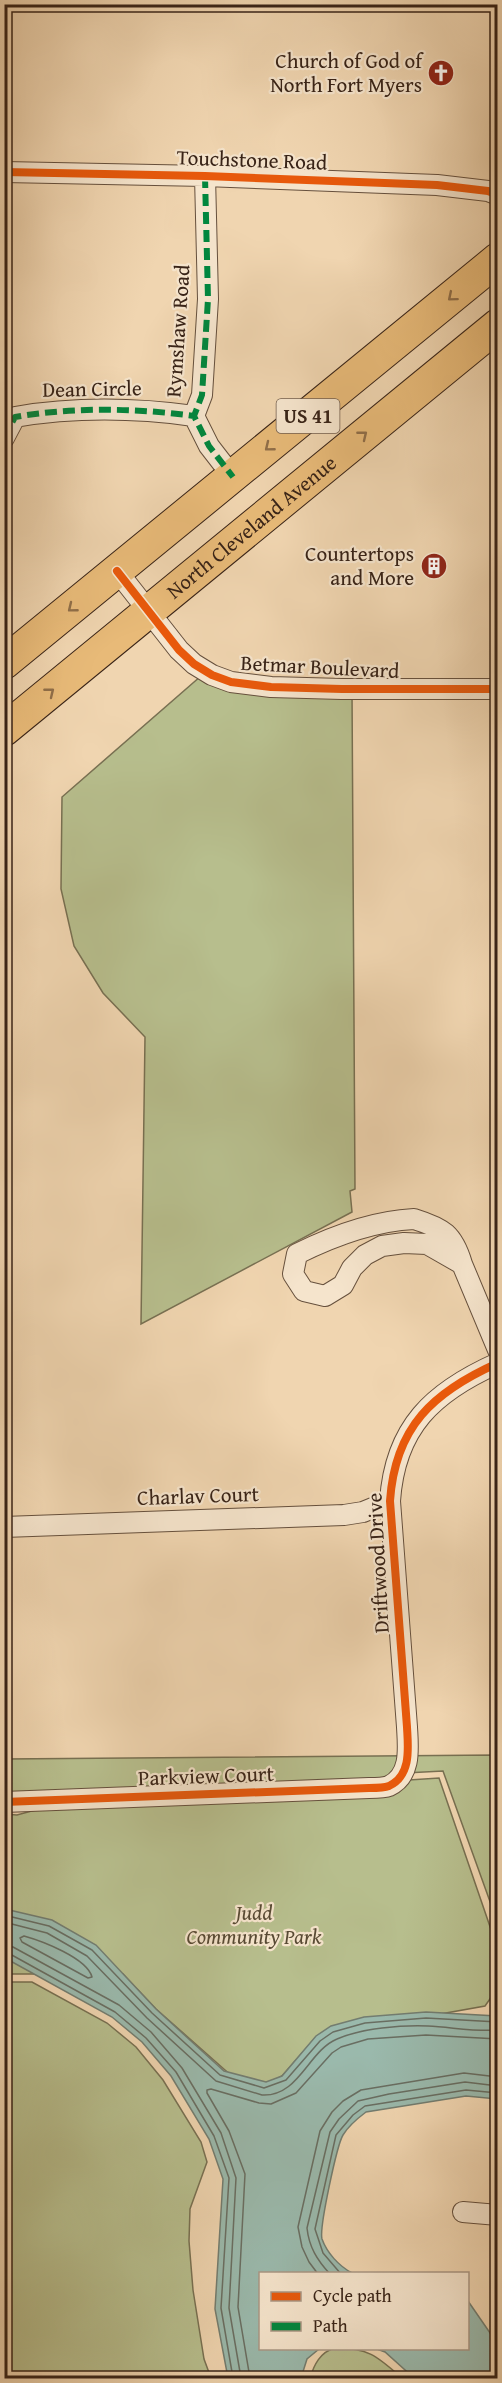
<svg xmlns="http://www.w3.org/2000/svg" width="502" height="2383" font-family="'Gentium Book Plus',serif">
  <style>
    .green { fill: #b7be8d; stroke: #787052; stroke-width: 1.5 }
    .water { fill: #9ab9ac; stroke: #737d70; stroke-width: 1.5 }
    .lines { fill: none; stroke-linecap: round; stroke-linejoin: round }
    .shore { stroke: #696e62; stroke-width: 1.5 }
    .minor-casing { stroke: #66503d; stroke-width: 22 }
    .primary-casing { stroke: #382317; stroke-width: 34 }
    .minor { stroke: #f5e4cc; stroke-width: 20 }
    .primary { stroke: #e8ba78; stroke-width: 32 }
    .quiet { stroke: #00873e; stroke-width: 6; stroke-dasharray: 12 6; stroke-linecap: butt }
    .cycleway-casing { stroke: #f5e4cc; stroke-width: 11 }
    .cycleway { stroke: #e8590c; stroke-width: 8 }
    .oneway { stroke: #906e48 }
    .labels { text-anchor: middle; stroke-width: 4.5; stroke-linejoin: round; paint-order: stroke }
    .shield { fill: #f5e4cc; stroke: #715d4d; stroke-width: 1.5 }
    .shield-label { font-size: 20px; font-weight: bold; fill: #382317 }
    .poi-label { font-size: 21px; fill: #382317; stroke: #f5e4cc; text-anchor: end }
    .street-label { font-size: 21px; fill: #382317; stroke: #f5e4cc }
    .park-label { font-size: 21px; font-style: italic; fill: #584a34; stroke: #f5e4cc }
  </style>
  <rect width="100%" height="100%" fill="#f0d5b0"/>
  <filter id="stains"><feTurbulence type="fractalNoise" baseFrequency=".00333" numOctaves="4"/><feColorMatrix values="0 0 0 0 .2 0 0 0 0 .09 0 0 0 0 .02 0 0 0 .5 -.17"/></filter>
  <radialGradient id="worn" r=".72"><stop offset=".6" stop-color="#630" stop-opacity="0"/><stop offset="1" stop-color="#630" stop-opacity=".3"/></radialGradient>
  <path class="green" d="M 209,669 L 352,691 L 355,1189 L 350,1191 L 352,1212 L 141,1324 L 145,1037 L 103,993 L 74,946 L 61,889 L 62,797 Z
    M 497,1755 L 498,1854 L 495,1876 L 497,1921 L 443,1771 L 405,1773 L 357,1787 L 5,1807 L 4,1759 Z
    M 439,1778 L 497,1947 L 497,1989 L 485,2006 L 317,2036 L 282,2076 L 251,2093 L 156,2009 L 123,1974 L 5,1974 L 5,1814 L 17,1815 L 61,1803 Z
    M 5,1982 L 32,1982 L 107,2023 L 136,2047 L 163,2080 L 201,2142 L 207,2162 L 190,2209 L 189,2241 L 193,2290 L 204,2359 L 211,2378 L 5,2378 Z
    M 335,2348 C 369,2348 377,2356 402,2378 L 310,2378 C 314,2365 320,2352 335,2348 Z"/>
  <path class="water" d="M 5,1909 L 52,1920 L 96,1945 L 156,2009 L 224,2071 L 266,2082 L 282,2076 L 316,2036 L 331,2026 L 364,2017 L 426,2012 L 497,2016 L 497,2099 L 466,2096 L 366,2112 C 358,2118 349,2125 343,2135 C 337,2145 319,2228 322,2239 C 327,2253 339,2266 352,2273 L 260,2274 L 260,2348 L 319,2349 L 307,2359 L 301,2378 L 228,2378 L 215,2309 L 223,2179 L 209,2139 L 171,2076 L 142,2042 L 112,2017 L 5,1958 Z
    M 468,2301 L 497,2343 L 497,2378 L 414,2378 L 385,2352 L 377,2349 L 468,2348 Z"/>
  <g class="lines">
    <path class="shore" d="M 4,1915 L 49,1926 L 92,1950 L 152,2013 L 220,2075 L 264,2088 L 286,2080 L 320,2041 L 333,2032 L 365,2023 L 426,2018 L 498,2022
      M 4,1922 L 47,1933 L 87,1956 L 147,2018 L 216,2081 L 262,2095 C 299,2097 308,2051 337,2039 C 362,2028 402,2025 428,2026 C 451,2027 475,2032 498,2030
      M 24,1936 C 42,1941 87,1958 92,1977 L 88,1978 L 22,1942 L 20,1938 Z
      M 4,1946 L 13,1947 L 119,2005 L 151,2032 L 182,2068 L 221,2133 L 236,2178 L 229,2308 L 241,2378
      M 4,1953 L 10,1954 L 115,2012 L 146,2038 L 176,2072 L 214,2136 L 229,2178 L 221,2308 L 233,2378
      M 318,2274 L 309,2262 L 302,2247 L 298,2227 L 320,2131 L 332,2112 L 343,2101 L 361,2090 L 464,2073 L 498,2077
      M 330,2274 C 317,2260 309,2247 307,2228 L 330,2132 L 339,2119 L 358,2101 L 389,2094 L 465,2082 L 498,2086
      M 341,2274 L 323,2253 L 315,2229 L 336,2135 L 353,2115 L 365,2106 L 466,2090 L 498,2093
      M 250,2378 L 238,2307 L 245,2174 L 229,2131 L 207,2093 L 207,2090 L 211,2089 L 259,2103 L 271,2104 L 296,2093 L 332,2053 L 341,2047 L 368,2039 L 426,2035 L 498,2039"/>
    <defs>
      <path id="minor" d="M 4,172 L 205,176 L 437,185 L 488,191 L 498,195
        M 205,176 L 208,299 L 202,395 L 194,416 L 209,446 L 233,477
        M 4,438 L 15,417 C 73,407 136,408 194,416
        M 117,571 L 179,650 L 194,664 L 212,675 L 231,682 L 271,687 L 342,689 L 498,689
        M 414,1219 C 443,1228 453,1234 462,1264 L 427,1244 L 404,1243 L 382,1246 L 365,1255 L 352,1268 L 343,1285 L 325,1296 L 304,1291 L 293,1274 L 297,1254 C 333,1236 374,1221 414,1219 Z
        M 462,1264 L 498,1350
        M 4,1527 L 344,1515 L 363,1512 L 390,1501
        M 4,1802 L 369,1788 C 375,1788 384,1788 389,1786 C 412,1775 408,1747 407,1727 L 390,1501 C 395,1427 433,1392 498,1363
        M 463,2212 L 498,2215"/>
      <g id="primary">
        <path d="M 4,663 L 498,259"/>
        <path id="s1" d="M 4,730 L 498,325"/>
      </g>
    </defs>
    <use href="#minor" class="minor-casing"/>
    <use href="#primary" class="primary-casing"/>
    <use href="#minor" class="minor"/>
    <use href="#primary" class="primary"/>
    <path class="quiet" d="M 205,176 L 208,299 L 202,395 L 194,416 L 209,446 L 233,477
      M 4,438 L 15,417 C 73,407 136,408 194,416"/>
    <defs>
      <path id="cycleway" d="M 4,172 L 205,176 L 437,185 L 488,191 L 498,195
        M 117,571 L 179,650 L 194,664 L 212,675 L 231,682 L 271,687 L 342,689 L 498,689
        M 4,1802 L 369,1788 C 375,1788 384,1788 389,1786 C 412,1775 408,1747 407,1727 L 390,1501 C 395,1427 433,1392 498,1363"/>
    </defs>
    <use href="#cycleway" class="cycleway-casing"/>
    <use href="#cycleway" class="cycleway"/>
  </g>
  <defs><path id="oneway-chevron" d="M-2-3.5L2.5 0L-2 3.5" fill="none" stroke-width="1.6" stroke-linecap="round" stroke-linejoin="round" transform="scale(1.5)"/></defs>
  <g class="oneway">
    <use href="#oneway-chevron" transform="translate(452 297) rotate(140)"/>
    <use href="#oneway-chevron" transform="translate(363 435) rotate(-39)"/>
    <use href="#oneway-chevron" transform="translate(269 447) rotate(141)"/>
    <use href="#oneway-chevron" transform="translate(72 608) rotate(141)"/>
    <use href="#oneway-chevron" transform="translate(50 692) rotate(-39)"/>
  </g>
  <defs>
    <symbol id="church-disc" viewBox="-11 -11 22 22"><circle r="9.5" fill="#8f2418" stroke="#f5e4cc"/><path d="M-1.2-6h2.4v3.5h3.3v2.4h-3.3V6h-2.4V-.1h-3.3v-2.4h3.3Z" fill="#fff"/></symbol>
    <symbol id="building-disc" viewBox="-11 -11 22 22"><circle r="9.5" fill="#8f2418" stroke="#f5e4cc"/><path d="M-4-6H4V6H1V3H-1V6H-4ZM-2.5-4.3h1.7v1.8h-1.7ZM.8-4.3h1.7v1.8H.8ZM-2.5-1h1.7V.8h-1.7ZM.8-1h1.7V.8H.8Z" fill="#fff"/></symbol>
  </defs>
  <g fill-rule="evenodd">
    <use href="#church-disc" x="426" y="58" width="30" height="30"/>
    <use href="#building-disc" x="419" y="551" width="30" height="30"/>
  </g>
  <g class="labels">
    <rect class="shield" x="276.5" y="399" width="63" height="34" rx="4.5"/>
    <g class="shield-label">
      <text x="308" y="423">US 41</text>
    </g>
    <g class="poi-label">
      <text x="422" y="68">Church of God of<tspan x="422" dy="24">North Fort Myers</tspan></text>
      <text x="414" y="561">Countertops<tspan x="414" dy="24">and More</tspan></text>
    </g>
    <g class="street-label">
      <text transform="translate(252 160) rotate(2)" y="7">Touchstone Road</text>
      <text transform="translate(178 331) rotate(-86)" y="7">Rymshaw Road</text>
      <text transform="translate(92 389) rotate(-1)" y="7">Dean Circle</text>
      <text dy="7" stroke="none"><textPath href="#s1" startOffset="320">North Cleveland Avenue</textPath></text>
      <text transform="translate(320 667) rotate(3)" y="7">Betmar Boulevard</text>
      <text transform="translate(198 1496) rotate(-2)" y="7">Charlav Court</text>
      <text transform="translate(378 1563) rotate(-93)" y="7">Driftwood Drive</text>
      <text transform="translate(206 1776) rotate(-2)" y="7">Parkview Court</text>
    </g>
    <g class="park-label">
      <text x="254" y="1920">Judd<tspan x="254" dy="24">Community Park</tspan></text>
    </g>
  </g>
  <rect width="502" height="2383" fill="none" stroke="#f0d5b0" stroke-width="24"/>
  <rect x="6" y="6" width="490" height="2371" fill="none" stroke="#382317" stroke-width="3"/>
  <rect x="12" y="12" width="478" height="2359" fill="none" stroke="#382317" stroke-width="1.5"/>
  <rect x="259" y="2272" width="210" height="78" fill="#f5e4cc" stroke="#a99784" stroke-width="1.5"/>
  <rect x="271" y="2292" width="30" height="9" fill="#e8590c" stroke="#a99784" stroke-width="1.5"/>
  <text x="313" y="2302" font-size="18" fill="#382317">Cycle path</text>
  <rect x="271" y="2322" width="30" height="9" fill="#00873e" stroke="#a99784" stroke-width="1.5"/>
  <text x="313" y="2332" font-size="18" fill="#382317">Path</text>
  <rect width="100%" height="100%" filter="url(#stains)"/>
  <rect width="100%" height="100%" fill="url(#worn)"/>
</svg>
